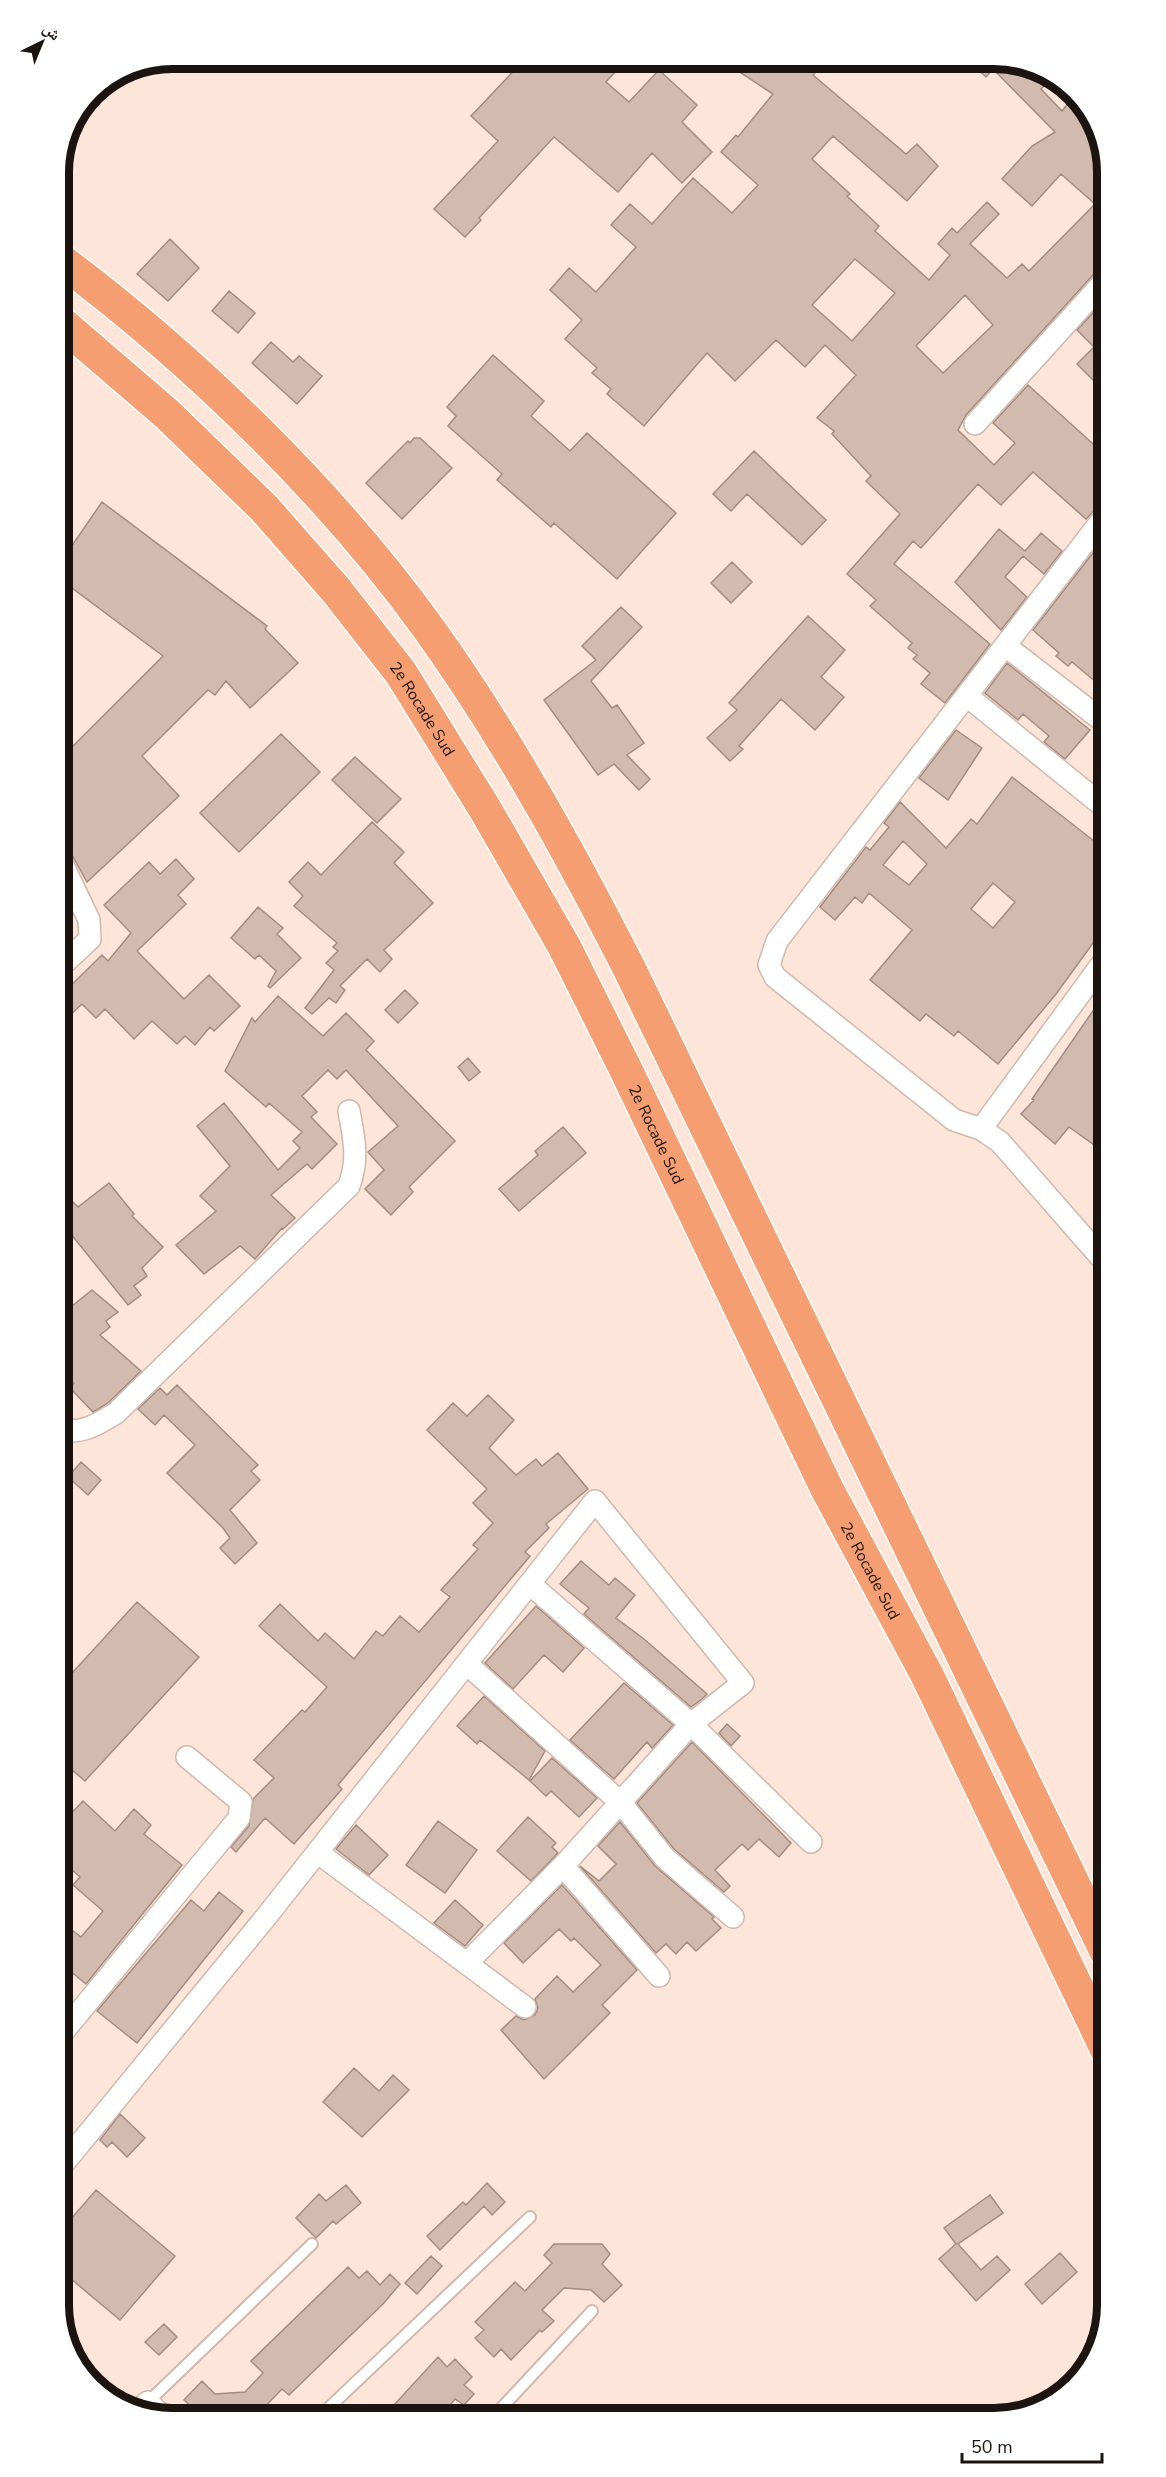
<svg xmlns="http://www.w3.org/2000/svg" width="1166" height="2477" font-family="'Nunito Sans','Noto Naskh Arabic',sans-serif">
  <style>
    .building { fill: #d2baae; stroke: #a38c81; stroke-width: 1.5; fill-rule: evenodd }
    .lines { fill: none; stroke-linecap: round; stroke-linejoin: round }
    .service-casing { stroke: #d0b8ad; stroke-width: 14 }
    .minor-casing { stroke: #d0b8ad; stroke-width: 24 }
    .motorway-casing { stroke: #fff; stroke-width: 36 }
    .service { stroke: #fff; stroke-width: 10 }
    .minor { stroke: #fff; stroke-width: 21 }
    .motorway { stroke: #f59e72; stroke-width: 33 }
    .labels { text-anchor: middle; stroke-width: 6; stroke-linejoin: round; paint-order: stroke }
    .street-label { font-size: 16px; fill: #1c1410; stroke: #fff }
    .rim { fill: none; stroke: #1c1410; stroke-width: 8 }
  </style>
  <rect width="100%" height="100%" fill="#fee5d9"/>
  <path class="building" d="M 525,59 L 627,59 L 606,82 L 629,102 L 659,70 L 697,105 L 682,122 L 712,152 L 682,183 L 652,153 L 618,192 L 554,137 L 479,218 L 481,220 L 465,237 L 434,209 L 498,141 L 471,116 Z
    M 720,59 L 828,59 L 813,75 L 906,154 L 917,144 L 938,166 L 907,201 L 833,136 L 812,159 L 850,194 L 847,196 L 879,226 L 875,231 L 929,280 L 950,255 L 938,244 L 952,228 L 957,233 L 987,202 L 999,214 L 970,244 L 1007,278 L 1022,264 L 1029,271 L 1095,204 L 1061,174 L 1032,206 L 1002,179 L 1032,146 L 1055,132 L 993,69 L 986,77 L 967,59 L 1002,59 L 1052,78 L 1041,89 L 1062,111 L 1072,98 L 1101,135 L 1102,272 L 1093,275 L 966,415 L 958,430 L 994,465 L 1015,443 L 993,423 L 1028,385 L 1102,452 L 1102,503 L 1086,519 L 1033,472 L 1001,505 L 978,484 L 921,548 L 913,541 L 894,564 L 990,644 L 945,703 L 921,684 L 930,673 L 913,659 L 917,655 L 908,648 L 912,643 L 870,606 L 876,600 L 847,574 L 900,514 L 866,481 L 871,476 L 832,434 L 834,431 L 817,418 L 856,375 L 825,345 L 805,367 L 776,340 L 735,381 L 707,353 L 644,426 L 607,394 L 611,389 L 592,373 L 597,368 L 565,339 L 582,320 L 550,290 L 569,268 L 596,292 L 636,247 L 611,225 L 630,204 L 652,224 L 693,178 L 732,213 L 758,185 L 721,152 L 736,135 L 738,137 L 773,94 ZM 855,259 L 895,293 L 852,341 L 812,305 ZM 965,295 L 993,325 L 943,373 L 916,346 Z
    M 170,239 L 199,268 L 168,301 L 137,274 Z
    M 229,291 L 255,313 L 238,333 L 212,311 Z
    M 1102,303 L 1102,389 L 1077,364 L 1094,347 L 1077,330 Z
    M 271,342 L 293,362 L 299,356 L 322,376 L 297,404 L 252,363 Z
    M 493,355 L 544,401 L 531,416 L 570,451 L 587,433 L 676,513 L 617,579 L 554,523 L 551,527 L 497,480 L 502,474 L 448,426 L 456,416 L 447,407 Z
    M 414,438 L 420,438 L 452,468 L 402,519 L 366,483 L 408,441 L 410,443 Z
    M 754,451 L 826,520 L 802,545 L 747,494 L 731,511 L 713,494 Z
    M 102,502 L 267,626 L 265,629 L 298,663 L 250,708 L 226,681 L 215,695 L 208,690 L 142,756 L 179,796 L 87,882 L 72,855 L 61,848 L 60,759 L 163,656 L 60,579 L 60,563 Z
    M 999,529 L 1025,551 L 1041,533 L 1062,551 L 1044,574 L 1023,556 L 1005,577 L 1027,597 L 1001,630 L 955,582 Z
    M 1103,540 L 1103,688 L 1072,662 L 1068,666 L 1056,656 L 1059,653 L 1033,630 Z
    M 732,562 L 752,582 L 731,603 L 711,583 Z
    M 621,607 L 642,627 L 591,681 L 612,708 L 617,705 L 644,743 L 627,755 L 650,779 L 639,790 L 614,764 L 598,775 L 544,700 L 596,660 L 582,646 Z
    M 808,616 L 845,650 L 821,677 L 844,697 L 815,730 L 781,699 L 739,746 L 743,749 L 730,761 L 707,738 L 737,710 L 729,703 Z
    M 1007,663 L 1090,730 L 1065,759 L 1044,742 L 1049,736 L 1023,714 L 1018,720 L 985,693 Z
    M 956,730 L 982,748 L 948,800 L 919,778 Z
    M 281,734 L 320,772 L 239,852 L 200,813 Z
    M 355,757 L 401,799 L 377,823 L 332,780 Z
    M 1012,777 L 1103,848 L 1104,928 L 1056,994 L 998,1064 L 958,1031 L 954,1036 L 926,1014 L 920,1021 L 870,980 L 912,930 L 869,893 L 862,903 L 855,897 L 835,920 L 820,907 L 866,847 L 870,850 L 889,827 L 884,823 L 900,802 L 946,848 L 971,819 L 977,824 ZM 903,841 L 927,864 L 909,885 L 883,865 ZM 993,883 L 1015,902 L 993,928 L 971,909 Z
    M 372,822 L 404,852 L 394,863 L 433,903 L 384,950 L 392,959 L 380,972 L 367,959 L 340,986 L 345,990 L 336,1003 L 329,998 L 312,1014 L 305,1008 L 334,970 L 326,963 L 338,951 L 333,947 L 337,943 L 294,906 L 303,896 L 289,882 L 308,862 L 321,875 Z
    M 176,859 L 194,879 L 178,895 L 186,904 L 137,951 L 184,999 L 209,975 L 240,1006 L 214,1031 L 210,1027 L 195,1045 L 185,1036 L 177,1044 L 152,1021 L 134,1039 L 105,1009 L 96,1018 L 82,1004 L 61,1024 L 61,995 L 102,955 L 108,961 L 131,933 L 104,905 L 149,862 L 160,874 Z
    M 258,907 L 283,928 L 277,934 L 301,958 L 270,988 L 268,986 L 276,971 L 259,955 L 255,959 L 231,938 Z
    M 405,990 L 418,1003 L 398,1023 L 385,1010 Z
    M 1104,995 L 1104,1152 L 1069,1127 L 1055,1144 L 1021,1114 L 1034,1100 L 1032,1099 Z
    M 278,996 L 323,1036 L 346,1013 L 374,1041 L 366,1050 L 455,1141 L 409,1187 L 413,1192 L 391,1215 L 365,1189 L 384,1170 L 368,1152 L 398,1126 L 346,1070 L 337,1079 L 328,1070 L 302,1096 L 317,1112 L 311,1117 L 337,1144 L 312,1169 L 307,1164 L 271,1195 L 295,1218 L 283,1229 L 282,1228 L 255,1259 L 240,1246 L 204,1274 L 176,1245 L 216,1211 L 200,1196 L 230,1166 L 197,1126 L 224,1103 L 278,1170 L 300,1148 L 293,1141 L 302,1132 L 269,1103 L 266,1107 L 225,1071 L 252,1018 L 255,1022 Z
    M 468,1058 L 480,1072 L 469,1081 L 458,1067 Z
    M 563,1127 L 586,1153 L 519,1211 L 499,1189 L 538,1155 L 535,1151 Z
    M 109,1183 L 134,1214 L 132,1216 L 163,1247 L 142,1268 L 147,1276 L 134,1286 L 141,1295 L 128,1305 L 62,1223 L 62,1214 L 73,1202 L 78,1207 Z
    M 92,1290 L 118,1312 L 106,1321 L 110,1327 L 100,1335 L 141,1371 L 108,1403 L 93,1412 L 70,1388 L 74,1383 L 62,1372 L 62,1314 Z
    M 177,1385 L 258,1465 L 251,1471 L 260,1480 L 230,1510 L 257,1543 L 235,1564 L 220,1548 L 230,1538 L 223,1528 L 167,1473 L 195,1445 L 164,1415 L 155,1425 L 138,1409 L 160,1388 L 167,1395 Z
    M 488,1395 L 514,1420 L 489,1448 L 516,1475 L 536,1459 L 542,1466 L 558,1453 L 588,1489 L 546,1524 L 549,1528 L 525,1552 L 530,1556 L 338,1785 L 342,1789 L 294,1844 L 265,1818 L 236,1852 L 231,1847 L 249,1826 L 253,1799 L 274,1778 L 254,1760 L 302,1710 L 305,1712 L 327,1687 L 259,1626 L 280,1604 L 318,1641 L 325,1633 L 354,1659 L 376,1631 L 383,1636 L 400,1616 L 419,1632 L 450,1597 L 441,1590 L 478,1549 L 473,1545 L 493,1523 L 473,1503 L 487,1489 L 427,1430 L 453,1403 L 467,1416 Z
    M 81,1462 L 101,1480 L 88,1495 L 68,1477 Z
    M 581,1561 L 609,1585 L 615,1578 L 635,1595 L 616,1618 L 644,1639 L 707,1694 L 702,1699 L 691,1707 L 584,1614 L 589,1608 L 560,1584 Z
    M 137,1602 L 199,1657 L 85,1781 L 72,1770 L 63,1780 L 63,1683 Z
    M 536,1606 L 584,1648 L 563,1672 L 544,1655 L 513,1689 L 485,1663 Z
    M 624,1683 L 673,1725 L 652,1748 L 647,1742 L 614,1779 L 570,1740 Z
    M 484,1696 L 545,1751 L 529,1780 L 480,1740 L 477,1744 L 457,1726 Z
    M 727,1724 L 740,1736 L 731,1746 L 719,1733 Z
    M 692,1742 L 791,1843 L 779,1857 L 759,1839 L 748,1850 L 742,1844 L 715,1870 L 730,1886 L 724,1892 L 674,1849 L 637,1803 Z
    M 552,1758 L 597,1798 L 579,1817 L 551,1791 L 546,1796 L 530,1781 Z
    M 83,1801 L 115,1831 L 134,1809 L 151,1825 L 144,1834 L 182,1865 L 86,1984 L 64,1966 L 63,1923 L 81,1937 L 103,1911 L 73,1885 L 80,1877 L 63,1862 L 63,1822 Z
    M 528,1817 L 556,1843 L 552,1847 L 558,1853 L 531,1881 L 497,1851 Z
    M 438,1821 L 477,1850 L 445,1893 L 406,1865 Z
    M 620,1822 L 655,1866 L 714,1917 L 712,1919 L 721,1928 L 696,1951 L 687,1942 L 676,1954 L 666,1944 L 656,1953 L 580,1866 L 599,1881 L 616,1864 L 598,1846 Z
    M 356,1825 L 388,1855 L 369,1875 L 336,1849 Z
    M 562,1885 L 637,1970 L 602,2005 L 610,2013 L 544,2079 L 501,2030 L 516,2016 L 524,2020 L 535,2015 L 538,2008 L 535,1999 L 557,1976 L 573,1992 L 601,1965 L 574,1938 L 571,1941 L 559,1929 L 523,1963 L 504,1943 Z
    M 219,1892 L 243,1911 L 137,2043 L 97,2011 L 191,1900 L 204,1911 Z
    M 455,1900 L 483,1925 L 465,1946 L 434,1923 Z
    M 354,2068 L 379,2091 L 393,2075 L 409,2090 L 362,2137 L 323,2102 Z
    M 120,2114 L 145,2138 L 127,2157 L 112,2142 L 107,2147 L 100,2140 Z
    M 487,2183 L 505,2202 L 492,2215 L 484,2206 L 440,2250 L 427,2236 L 463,2202 L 466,2205 Z
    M 346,2185 L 361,2203 L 336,2224 L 333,2221 L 316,2238 L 296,2218 L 319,2194 L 326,2201 Z
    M 96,2190 L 175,2256 L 120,2320 L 64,2273 L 64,2227 Z
    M 990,2195 L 1003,2213 L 958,2244 L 981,2270 L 997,2256 L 1010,2270 L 976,2301 L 939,2259 L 956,2244 L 944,2228 Z
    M 554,2244 L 602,2244 L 610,2254 L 602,2264 L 622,2285 L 604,2302 L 591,2290 L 564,2288 L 542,2310 L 554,2321 L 542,2332 L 540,2330 L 511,2360 L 501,2349 L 494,2357 L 475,2338 L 484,2330 L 475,2322 L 515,2282 L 525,2291 L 552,2263 L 544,2255 Z
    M 1060,2253 L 1077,2272 L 1042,2304 L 1025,2284 Z
    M 431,2256 L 442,2266 L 417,2294 L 405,2283 Z
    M 348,2267 L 359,2278 L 367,2271 L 380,2285 L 390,2274 L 400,2284 L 384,2303 L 289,2395 L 282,2389 L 254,2418 L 204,2418 L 184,2400 L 202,2381 L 215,2394 L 245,2392 L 263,2373 L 251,2361 Z
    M 164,2324 L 177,2337 L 159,2355 L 145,2342 Z
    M 438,2357 L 447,2367 L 455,2359 L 472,2377 L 464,2385 L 474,2394 L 464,2405 L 455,2399 L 442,2416 L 383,2417 Z"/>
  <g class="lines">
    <defs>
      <path id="service" d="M 148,2402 L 312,2244
        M 494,2416 L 592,2311
        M 319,2417 L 530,2217"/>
      <path id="minor" d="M 975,424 L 1102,284
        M 1102,520 L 777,941 L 769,965 L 775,977 L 954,1120 L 981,1129 L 1000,1142 L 1105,1262
        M 1007,647 L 1103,721
        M 967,696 L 1103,806
        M 61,861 L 89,920 L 90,939 L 61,966
        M 981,1129 L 1104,961
        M 62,1430 C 83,1434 98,1424 116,1413 L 349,1186 C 359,1159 354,1138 349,1111
        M 530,1584 L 691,1724 L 811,1842
        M 467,1664 L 621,1803 L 665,1858 L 733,1917
        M 317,1852 L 525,2007
        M 563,1866 L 659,1976
        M 64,2031 L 239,1818 L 241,1802 L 187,1757
        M 64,2163 L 266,1917 L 595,1501 L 743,1683 L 691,1724 L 563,1866 L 467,1963
        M 140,2409 L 148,2402 L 164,2418"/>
      <g id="motorway">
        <path d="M 59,259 C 193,359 331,493 429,629 C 505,735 569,851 628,966 L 1106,1951"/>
        <path id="s1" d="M 59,321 L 167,414 L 264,508 L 336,590 L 401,673 L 485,809 L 564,946 L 627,1072 L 827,1489 L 927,1675 L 1107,2050"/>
      </g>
    </defs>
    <use href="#service" class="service-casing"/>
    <use href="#minor" class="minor-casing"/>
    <use href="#motorway" class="motorway-casing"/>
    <use href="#service" class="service"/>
    <use href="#minor" class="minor"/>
    <use href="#motorway" class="motorway"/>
  </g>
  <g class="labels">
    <g class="street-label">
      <text dy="6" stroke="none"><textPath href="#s1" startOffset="534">2e Rocade Sud</textPath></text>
      <text dy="6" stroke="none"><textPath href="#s1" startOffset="1020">2e Rocade Sud</textPath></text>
      <text dy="6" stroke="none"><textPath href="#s1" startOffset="1506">2e Rocade Sud</textPath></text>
    </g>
  </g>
  <path d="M0 0H1166V2477H0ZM172 69H994A103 103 0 0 1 1097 172V2305A103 103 0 0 1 994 2408H172A103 103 0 0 1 69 2305V172A103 103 0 0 1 172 69Z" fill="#fff" fill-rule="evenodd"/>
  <path class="rim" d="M172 69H994A103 103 0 0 1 1097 172V2305A103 103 0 0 1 994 2408H172A103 103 0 0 1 69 2305V172A103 103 0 0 1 172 69Z"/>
  <g transform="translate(42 42) rotate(43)" stroke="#ffffff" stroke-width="4.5" paint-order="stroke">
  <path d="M0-4.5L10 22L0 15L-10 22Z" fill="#1c1410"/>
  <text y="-9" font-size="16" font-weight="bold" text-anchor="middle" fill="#1c1410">ش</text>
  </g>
  <path d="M962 2453v9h140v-9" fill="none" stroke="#1c1410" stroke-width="3"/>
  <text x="971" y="2453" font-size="18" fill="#1c1410" stroke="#ffffff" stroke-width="4.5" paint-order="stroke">50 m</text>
</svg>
